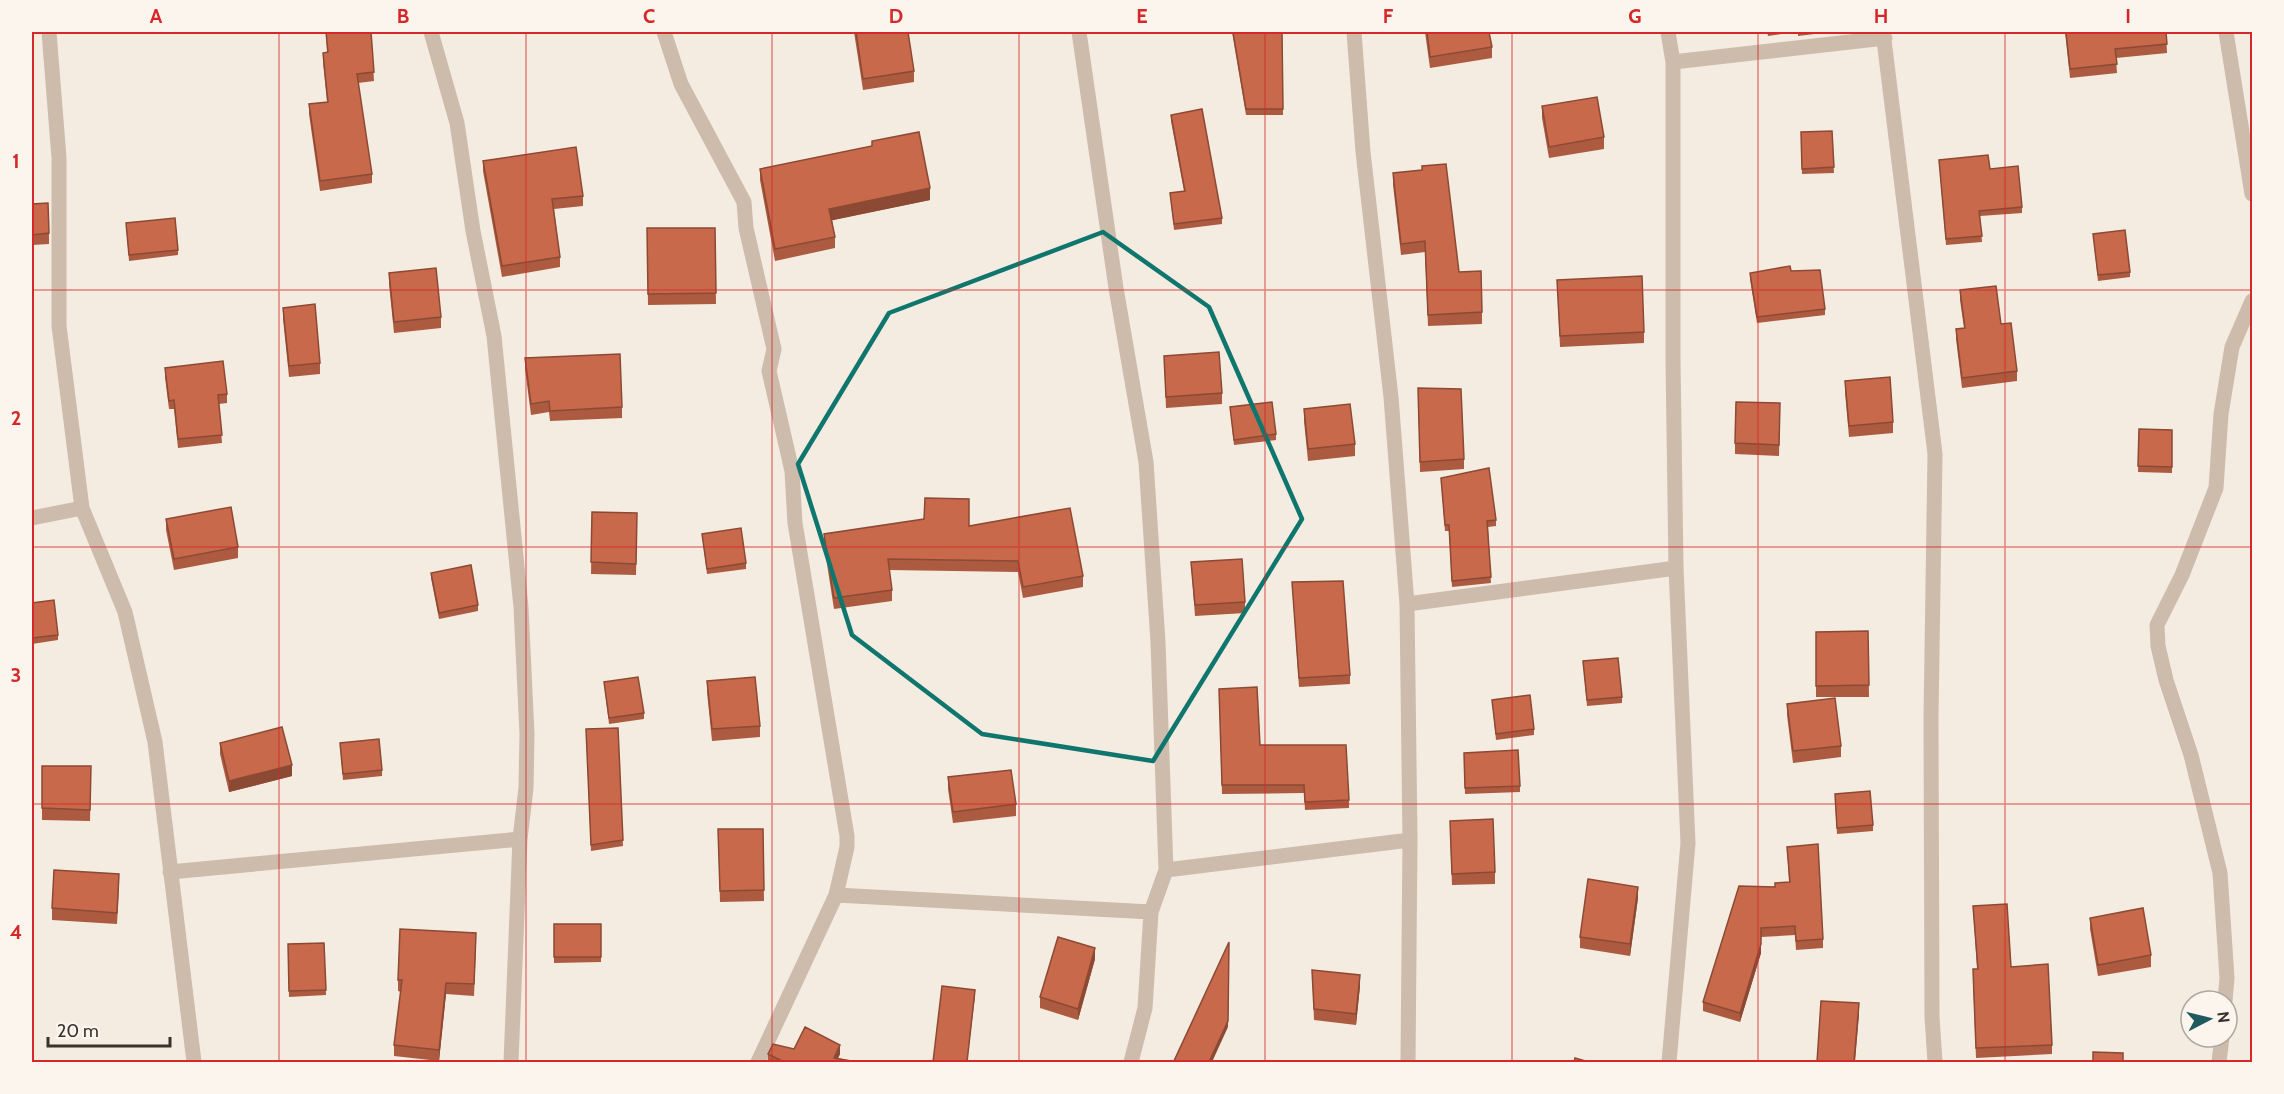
<svg xmlns="http://www.w3.org/2000/svg" width="2284" height="1094" font-family="Cabin,sans-serif">
  <style>
    .lines { fill: none; stroke-linecap: round; stroke-linejoin: round }
    .service { stroke: #cdbbac; stroke-width: 15 }
    .minor { stroke: #cdbbac; stroke-width: 15 }
    .wall { fill: #ac5a40 }
    .shaded-wall { fill: #8c4a34 }
    .building { fill: #c8694b; stroke: #8c4a34; stroke-width: 1.5 }
    .marked { fill: none; stroke: #0f766e; stroke-width: 4.5; stroke-linejoin: round }
    .grid { fill: none; stroke: #d62828; stroke-width: 1.5; stroke-opacity: 0.55 }
    .neatline { fill: none; stroke: #d62828; stroke-width: 2 }
    .grid-label { font-size: 20px; text-anchor: middle; font-weight: bold; fill: #d62828 }
  </style>
  <rect width="100%" height="100%" fill="#f4ebe1"/>
  <g class="lines">
    <path class="service" d="M 2226,32 L 2252,194
      M 2225,1001 L 2227,978 L 2220,873 L 2191,755 L 2166,680 L 2158,646 L 2157,625 L 2182,575 L 2216,488 L 2221,414 L 2232,347 L 2252,301
      M 2219,1062 L 2222,1037"/>
    <path class="minor" d="M 49,32 L 59,158 L 59,326 L 82,508 L 125,612 L 155,742 L 194,1062
      M 431,32 L 457,123 L 473,231 L 494,336 L 521,607 L 527,734 L 526,788 L 520,839 L 511,1062
      M 664,32 L 681,84 L 744,202 L 746,228 L 774,349 L 769,371 L 792,471 L 795,523 L 847,836 L 847,847 L 836,895 L 758,1062
      M 1079,32 L 1116,288 L 1146,462 L 1158,642 L 1166,870 L 1151,912 L 1145,1008 L 1131,1062
      M 1354,32 L 1363,152 L 1391,397 L 1407,604 L 1410,840 L 1408,1062
      M 1668,32 L 1673,62 L 1673,360 L 1676,568 L 1688,843 L 1669,1062
      M 1883,32 L 1935,454 L 1931,718 L 1932,1017 L 1935,1062
      M 1673,62 L 1885,38
      M 32,518 L 82,508
      M 1407,604 L 1676,568
      M 1166,870 L 1410,840
      M 170,872 L 520,839
      M 836,895 L 1151,912"/>
  </g>
  <path class="wall" d="M 326,32 L 371,32 L 374,81 L 358,83 L 372,174 L 372,183 L 320,191 L 309,114 L 309,104 L 327,102 L 323,62 L 323,53 L 327,52 Z
    M 854,32 L 908,32 L 914,71 L 914,82 L 863,90 Z
    M 1232,32 L 1282,32 L 1283,115 L 1246,115 Z
    M 1425,32 L 1489,32 L 1492,47 L 1492,58 L 1430,68 Z
    M 1767,32 L 1797,32 L 1768,36 Z
    M 1798,32 L 1831,32 L 1798,36 Z
    M 2065,32 L 2166,32 L 2167,53 L 2116,58 L 2117,73 L 2070,78 Z
    M 1542,106 L 1604,137 L 1604,149 L 1549,158 L 1542,118 Z
    M 1171,115 L 1222,218 L 1222,224 L 1174,230 L 1170,193 L 1184,191 L 1171,121 Z
    M 1832,131 L 1834,173 L 1802,174 L 1801,132 Z
    M 872,141 L 930,200 L 832,220 L 835,237 L 835,248 L 775,261 L 760,180 L 760,169 L 872,146 Z
    M 1939,160 L 2022,207 L 2022,213 L 1980,216 L 1982,242 L 1946,245 Z
    M 483,161 L 583,196 L 583,206 L 554,209 L 560,257 L 560,267 L 502,277 L 483,171 Z
    M 1393,173 L 1459,272 L 1482,312 L 1482,324 L 1428,326 L 1425,252 L 1401,255 L 1393,185 Z
    M 32,204 L 49,233 L 49,244 L 32,245 Z
    M 126,223 L 178,250 L 178,255 L 129,261 Z
    M 647,228 L 715,228 L 716,304 L 648,305 Z
    M 2093,234 L 2130,272 L 2130,277 L 2098,281 Z
    M 1791,271 L 1825,309 L 1825,315 L 1757,323 L 1750,279 L 1750,273 Z
    M 389,273 L 441,317 L 441,328 L 394,333 L 389,284 Z
    M 1557,280 L 1644,332 L 1644,343 L 1560,347 Z
    M 1960,290 L 2017,371 L 2017,381 L 1962,388 L 1956,339 L 1956,329 L 1964,328 L 1960,300 Z
    M 283,308 L 320,363 L 320,374 L 289,377 L 283,319 Z
    M 1164,356 L 1222,393 L 1222,404 L 1166,408 Z
    M 525,358 L 622,407 L 622,418 L 550,421 L 549,412 L 531,415 L 525,369 Z
    M 165,368 L 227,394 L 227,403 L 219,404 L 222,443 L 178,448 L 174,409 L 169,409 L 165,377 Z
    M 1845,381 L 1893,422 L 1893,433 L 1849,437 L 1845,392 Z
    M 1418,388 L 1464,459 L 1464,469 L 1420,472 Z
    M 1230,407 L 1276,434 L 1276,440 L 1234,445 Z
    M 1304,409 L 1355,444 L 1355,456 L 1308,461 L 1304,421 Z
    M 1780,414 L 1779,456 L 1735,454 L 1735,443 Z
    M 2139,429 L 2172,430 L 2172,473 L 2138,472 Z
    M 1441,478 L 1496,520 L 1496,526 L 1488,527 L 1491,583 L 1452,587 L 1449,531 L 1445,531 Z
    M 592,512 L 637,513 L 636,575 L 591,574 Z
    M 166,519 L 238,547 L 238,558 L 174,570 L 166,530 Z
    M 969,526 L 1083,576 L 1083,587 L 1023,598 L 1018,572 L 889,570 L 892,590 L 892,601 L 834,609 L 824,545 L 824,534 Z
    M 702,534 L 746,563 L 746,569 L 707,574 Z
    M 1191,562 L 1245,602 L 1245,613 L 1195,616 Z
    M 431,573 L 478,605 L 478,611 L 439,619 L 431,578 Z
    M 1292,582 L 1350,675 L 1350,684 L 1299,687 Z
    M 32,603 L 58,635 L 58,640 L 32,644 Z
    M 1868,631 L 1869,697 L 1816,697 L 1816,632 Z
    M 1583,661 L 1622,697 L 1622,703 L 1587,706 Z
    M 707,681 L 760,726 L 760,737 L 712,741 L 707,692 Z
    M 604,682 L 644,713 L 644,719 L 609,724 Z
    M 1219,689 L 1260,745 L 1349,800 L 1349,808 L 1305,810 L 1304,793 L 1222,794 Z
    M 1492,700 L 1534,729 L 1534,735 L 1496,740 Z
    M 1787,704 L 1841,746 L 1841,757 L 1793,763 L 1787,715 Z
    M 618,728 L 623,846 L 591,851 L 586,729 Z
    M 220,743 L 292,776 L 229,792 L 220,754 Z
    M 340,743 L 382,770 L 382,776 L 343,780 Z
    M 1464,753 L 1520,786 L 1520,792 L 1465,794 Z
    M 42,766 L 91,766 L 90,821 L 42,820 Z
    M 948,777 L 1016,804 L 1016,816 L 953,823 L 948,789 Z
    M 1835,799 L 1873,825 L 1873,831 L 1837,834 Z
    M 718,829 L 763,829 L 764,901 L 720,902 Z
    M 1450,832 L 1495,872 L 1495,884 L 1452,885 Z
    M 1787,847 L 1823,939 L 1823,948 L 1796,950 L 1795,935 L 1761,937 L 1761,953 L 1740,1022 L 1703,1011 L 1703,1002 L 1775,887 L 1789,882 Z
    M 119,885 L 117,924 L 52,920 L 52,908 Z
    M 1638,898 L 1630,956 L 1580,948 L 1580,937 Z
    M 1973,906 L 2011,967 L 2052,1045 L 2052,1054 L 1976,1058 L 1973,979 L 1977,969 Z
    M 2090,918 L 2151,955 L 2151,967 L 2098,976 L 2090,929 Z
    M 554,924 L 601,924 L 601,962 L 554,963 Z
    M 324,943 L 326,995 L 289,997 L 288,944 Z
    M 476,945 L 474,996 L 446,994 L 439,1061 L 394,1056 L 394,1045 L 401,992 L 398,991 L 398,980 Z
    M 1095,959 L 1078,1020 L 1040,1008 L 1040,997 Z
    M 1312,970 L 1360,986 L 1356,1025 L 1314,1020 Z
    M 794,1049 L 840,1054 L 838,1058 L 857,1062 L 768,1062 L 768,1054 Z"/>
  <path class="shaded-wall" d="M 930,188 L 930,200 L 829,221 L 829,209 Z
    M 292,765 L 292,776 L 229,792 L 229,781 Z
    M 1638,887 L 1638,898 L 1630,956 L 1630,944 Z
    M 1229,942 L 1228,1027 L 1212,1062 L 1209,1062 Z
    M 1761,944 L 1761,953 L 1740,1022 L 1740,1013 Z
    M 1095,948 L 1095,959 L 1078,1020 L 1078,1009 Z
    M 1360,975 L 1360,986 L 1356,1025 L 1356,1014 Z
    M 446,983 L 446,994 L 439,1061 L 439,1050 Z
    M 975,990 L 975,996 L 967,1062 Z
    M 1859,1003 L 1859,1015 L 1855,1062 L 1854,1062 Z
    M 840,1045 L 840,1054 L 836,1062 L 834,1058 Z"/>
  <path class="building" d="M 326,32 L 371,32 L 374,72 L 357,74 L 372,174 L 320,181 L 309,104 L 328,102 L 323,53 L 328,52 Z
    M 856,32 L 908,32 L 914,71 L 863,79 Z
    M 1233,32 L 1282,32 L 1283,109 L 1246,109 Z
    M 1427,32 L 1489,32 L 1492,47 L 1430,57 Z
    M 2066,32 L 2166,32 L 2167,44 L 2115,49 L 2117,64 L 2070,69 Z
    M 1597,97 L 1604,137 L 1549,147 L 1542,106 Z
    M 1202,109 L 1222,218 L 1174,224 L 1170,193 L 1185,191 L 1171,115 Z
    M 1832,131 L 1834,167 L 1802,169 L 1801,132 Z
    M 919,132 L 930,188 L 829,209 L 835,237 L 775,249 L 760,169 L 872,146 L 872,141 Z
    M 576,147 L 583,196 L 552,199 L 560,257 L 502,266 L 483,161 Z
    M 1988,155 L 1990,169 L 2018,166 L 2022,207 L 1979,211 L 1982,236 L 1946,239 L 1939,160 Z
    M 1446,164 L 1459,272 L 1481,271 L 1482,312 L 1428,315 L 1425,241 L 1401,244 L 1393,173 L 1422,170 L 1422,166 Z
    M 48,203 L 49,233 L 32,235 L 32,204 Z
    M 175,218 L 178,250 L 129,255 L 126,223 Z
    M 647,228 L 715,228 L 716,293 L 648,294 Z
    M 2125,230 L 2130,272 L 2098,275 L 2093,234 Z
    M 1790,266 L 1791,271 L 1820,270 L 1825,309 L 1757,317 L 1750,273 Z
    M 436,268 L 441,317 L 394,322 L 389,273 Z
    M 1642,276 L 1644,332 L 1560,336 L 1557,280 Z
    M 1996,286 L 2001,324 L 2011,323 L 2017,371 L 1962,378 L 1956,329 L 1965,328 L 1960,290 Z
    M 315,304 L 320,363 L 289,366 L 283,308 Z
    M 1219,352 L 1222,393 L 1166,397 L 1164,356 Z
    M 620,354 L 622,407 L 550,411 L 549,401 L 531,404 L 525,358 Z
    M 223,361 L 227,394 L 218,395 L 222,435 L 178,439 L 174,400 L 169,401 L 165,368 Z
    M 1890,377 L 1893,422 L 1849,426 L 1845,381 Z
    M 1418,388 L 1461,389 L 1464,459 L 1420,462 Z
    M 1272,402 L 1276,434 L 1234,440 L 1230,407 Z
    M 1736,402 L 1780,403 L 1779,445 L 1735,443 Z
    M 1350,404 L 1355,444 L 1308,449 L 1304,409 Z
    M 2139,429 L 2172,430 L 2172,467 L 2138,466 Z
    M 1489,468 L 1496,520 L 1487,521 L 1491,577 L 1452,581 L 1449,525 L 1445,525 L 1441,478 Z
    M 925,498 L 969,499 L 969,526 L 1070,508 L 1083,576 L 1023,587 L 1018,561 L 888,559 L 892,590 L 834,598 L 824,534 L 924,519 Z
    M 231,507 L 238,547 L 174,559 L 166,519 Z
    M 592,512 L 637,513 L 636,564 L 591,562 Z
    M 741,528 L 746,563 L 707,569 L 702,534 Z
    M 1242,559 L 1245,602 L 1195,605 L 1191,562 Z
    M 471,565 L 478,605 L 439,613 L 431,573 Z
    M 1343,581 L 1350,675 L 1299,678 L 1292,582 Z
    M 54,600 L 58,635 L 32,638 L 32,603 Z
    M 1868,631 L 1869,685 L 1816,686 L 1816,632 Z
    M 1618,658 L 1622,697 L 1587,700 L 1583,661 Z
    M 638,677 L 644,713 L 609,718 L 604,682 Z
    M 755,677 L 760,726 L 712,729 L 707,681 Z
    M 1257,687 L 1260,745 L 1346,745 L 1349,800 L 1305,802 L 1304,785 L 1222,785 L 1219,689 Z
    M 1530,695 L 1534,729 L 1496,734 L 1492,700 Z
    M 1835,698 L 1841,746 L 1793,751 L 1787,704 Z
    M 282,727 L 292,765 L 229,781 L 220,743 Z
    M 618,728 L 623,840 L 591,845 L 586,729 Z
    M 379,739 L 382,770 L 343,774 L 340,743 Z
    M 1518,750 L 1520,786 L 1465,788 L 1464,753 Z
    M 42,766 L 91,766 L 90,810 L 42,808 Z
    M 1011,770 L 1016,804 L 953,812 L 948,777 Z
    M 1870,791 L 1873,825 L 1837,828 L 1835,794 Z
    M 1493,819 L 1495,872 L 1452,874 L 1450,821 Z
    M 718,829 L 763,829 L 764,890 L 720,891 Z
    M 1818,844 L 1823,939 L 1796,941 L 1795,926 L 1761,928 L 1761,944 L 1740,1013 L 1703,1002 L 1739,886 L 1775,887 L 1775,883 L 1790,882 L 1787,847 Z
    M 54,870 L 119,874 L 117,913 L 52,908 Z
    M 1588,879 L 1638,887 L 1630,944 L 1580,937 Z
    M 2007,904 L 2011,967 L 2048,964 L 2052,1045 L 1976,1048 L 1973,969 L 1978,969 L 1973,906 Z
    M 2143,908 L 2151,955 L 2098,965 L 2090,918 Z
    M 554,924 L 601,924 L 601,957 L 554,957 Z
    M 400,929 L 476,933 L 474,984 L 446,983 L 439,1050 L 394,1045 L 402,980 L 398,980 Z
    M 1058,937 L 1095,948 L 1078,1009 L 1040,997 Z
    M 1229,942 L 1228,1021 L 1209,1062 L 1176,1062 L 1174,1061 Z
    M 324,943 L 326,990 L 289,991 L 288,944 Z
    M 1312,970 L 1360,975 L 1356,1014 L 1314,1009 Z
    M 942,986 L 975,990 L 967,1062 L 933,1062 Z
    M 1821,1001 L 1859,1003 L 1854,1062 L 1817,1062 Z
    M 805,1027 L 840,1045 L 834,1058 L 857,1062 L 784,1062 L 768,1054 L 773,1044 L 794,1049 Z
    M 2093,1052 L 2123,1053 L 2123,1062 L 2093,1062 Z
    M 1575,1058 L 1589,1062 L 1574,1062 Z"/>
  <path class="marked" d="M 1103,232 L 1209,307 L 1302,519 L 1153,761 L 982,734 L 852,635 L 798,464 L 889,313 Z"/>
  <path class="grid" d="M 279,32 L 279,1062M 526,32 L 526,1062M 772,32 L 772,1062M 1019,32 L 1019,1062M 1265,32 L 1265,1062M 1512,32 L 1512,1062M 1758,32 L 1758,1062M 2005,32 L 2005,1062M 32,290 L 2252,290M 32,547 L 2252,547M 32,804 L 2252,804"/>
  <rect width="2284" height="1094" fill="none" stroke="#fbf5ee" stroke-width="66"/>
  <g transform="translate(2209 1019) rotate(83)"><circle r="28" fill="#fbf5ee" stroke="#aea6a0" stroke-width="1.5"/>
  <path d="M0-4.5L10 22L0 15L-10 22Z" fill="#1f5a5e"/>
  <text y="-9" font-size="16" font-weight="bold" text-anchor="middle" fill="#3b302b">N</text>
  </g>
  <path d="M48 1037v9h122v-9" fill="none" stroke="#3b302b" stroke-width="3"/>
  <text x="57" y="1037" font-size="18" fill="#3b302b" stroke="#fbf5ee" stroke-width="4.5" paint-order="stroke">20 m</text>
  <rect x="33" y="33" width="2218" height="1028" class="neatline"/>
  <g class="grid-label">
    <text x="156" y="23">A</text>
    <text x="403" y="23">B</text>
    <text x="649" y="23">C</text>
    <text x="896" y="23">D</text>
    <text x="1142" y="23">E</text>
    <text x="1388" y="23">F</text>
    <text x="1635" y="23">G</text>
    <text x="1881" y="23">H</text>
    <text x="2128" y="23">I</text>
    <text x="16" y="168">1</text>
    <text x="16" y="425">2</text>
    <text x="16" y="682">3</text>
    <text x="16" y="939">4</text>
  </g>
</svg>
